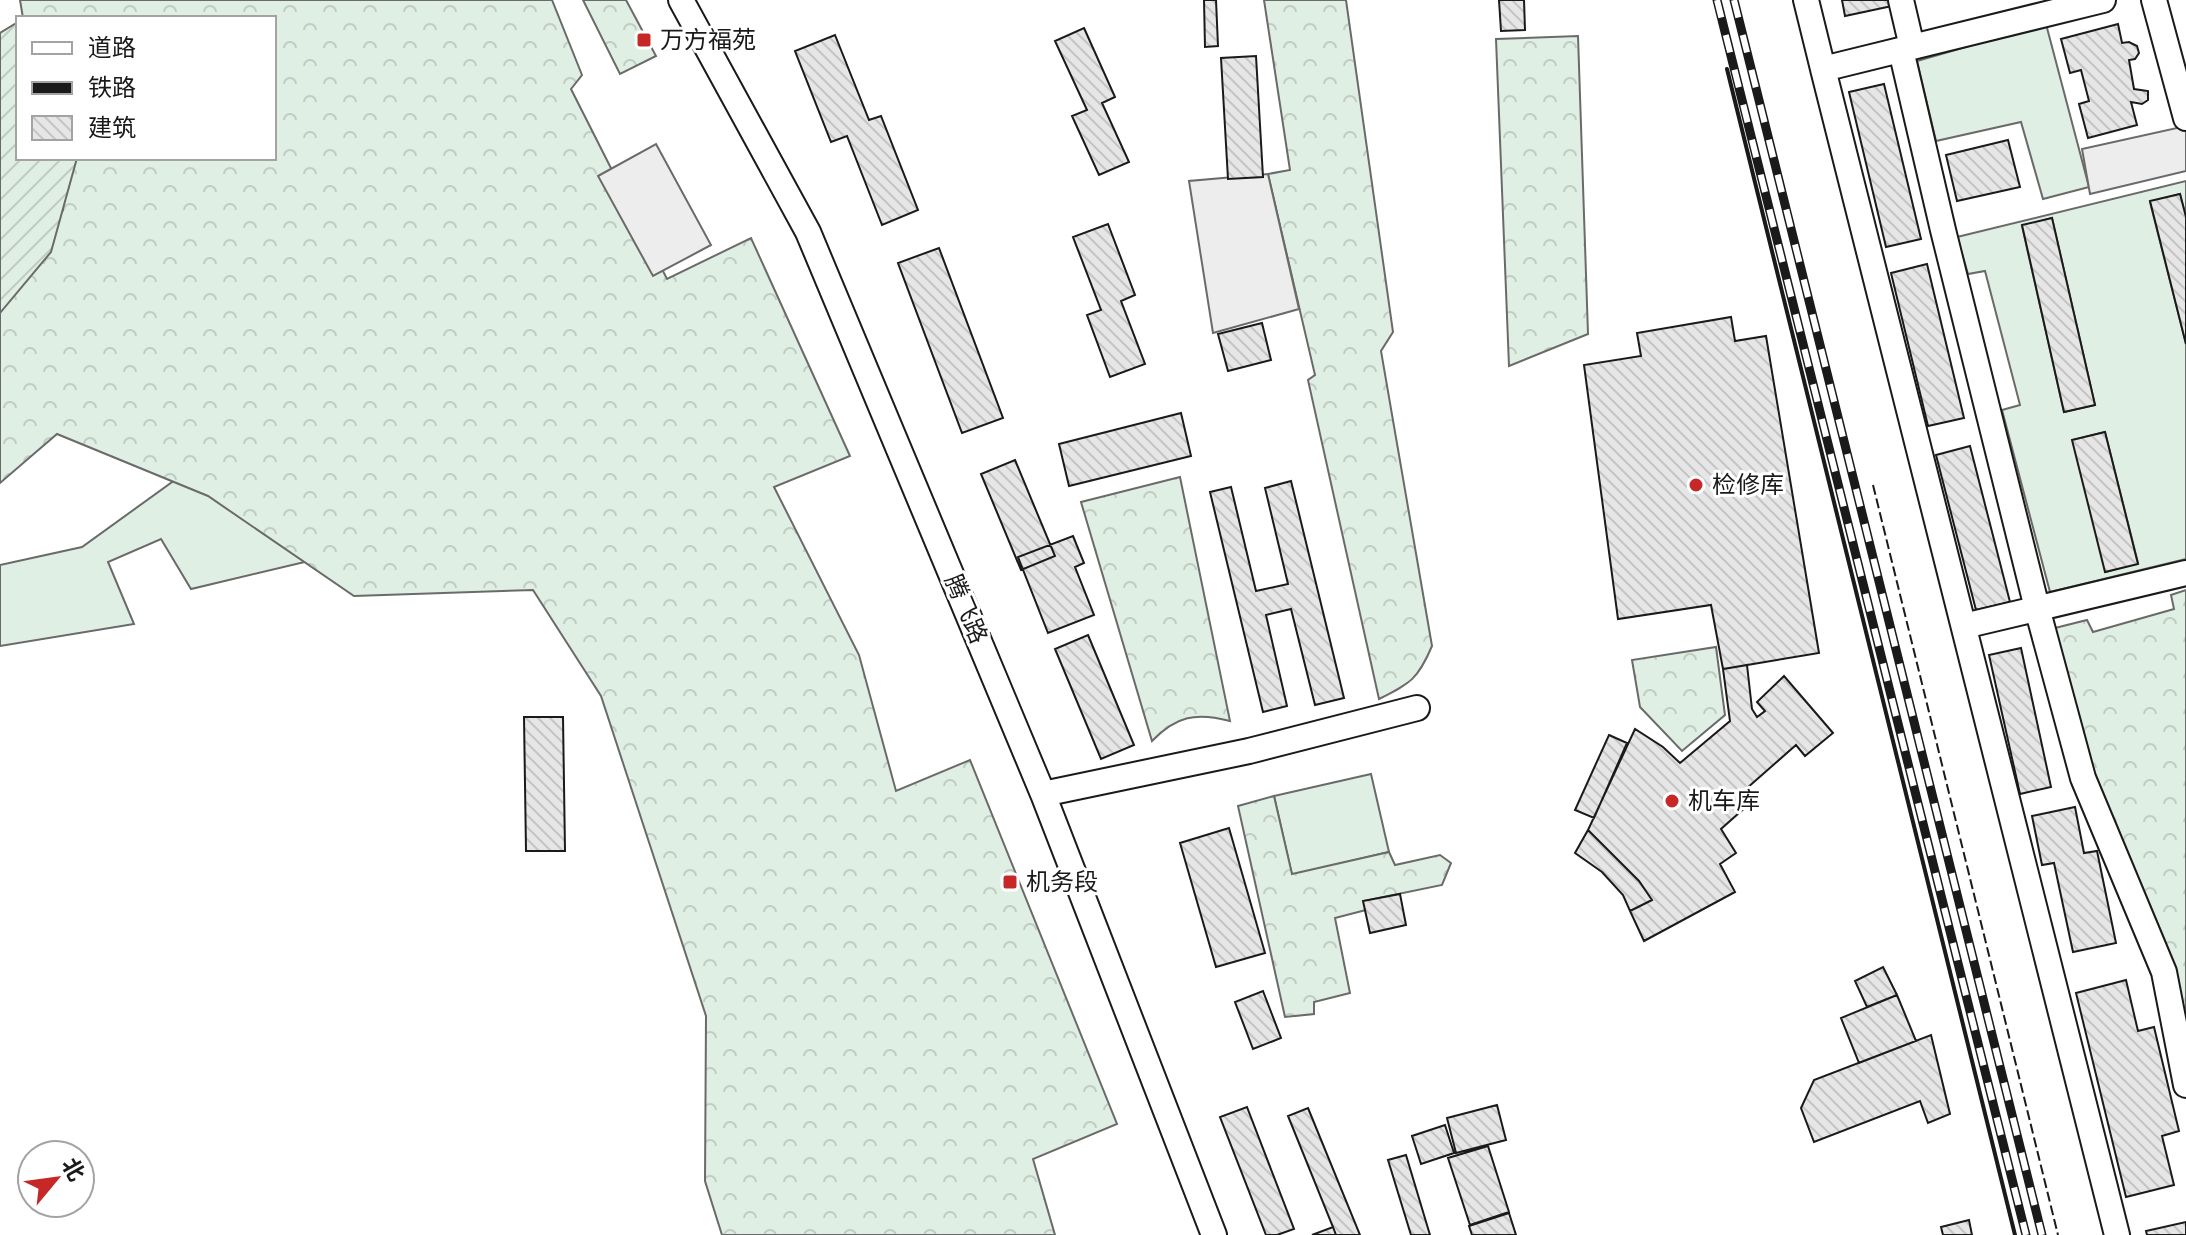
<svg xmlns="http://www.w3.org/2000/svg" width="2186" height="1235" font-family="'Exo 2','Noto Sans SC',sans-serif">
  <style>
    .grass { fill: #e0efe3; stroke: #6a6a6a; stroke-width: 2; fill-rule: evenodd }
    .forest { fill: url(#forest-crowns); stroke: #6a6a6a; stroke-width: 2 }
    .garden { fill: url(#garden-furrows); stroke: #6a6a6a; stroke-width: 2 }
    .parking { fill: #ededed; stroke: #6a6a6a; stroke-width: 2 }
    .building { fill: url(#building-back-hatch); stroke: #1a1a1a; stroke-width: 2 }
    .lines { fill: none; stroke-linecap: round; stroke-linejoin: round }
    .minor-casing { stroke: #1a1a1a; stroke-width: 28 }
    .minor { stroke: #fff; stroke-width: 24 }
    .rail-casing { stroke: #1a1a1a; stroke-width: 9 }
    .rail { stroke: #fff; stroke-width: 6; stroke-dasharray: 18; stroke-linecap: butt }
    .fence { stroke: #1a1a1a; stroke-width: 2; stroke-dasharray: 10 4; stroke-linecap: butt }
    .wall { stroke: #1a1a1a; stroke-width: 4 }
    .poi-dot { fill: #c62828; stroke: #fff; stroke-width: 3 }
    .labels { text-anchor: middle; stroke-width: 6; stroke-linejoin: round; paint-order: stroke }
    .poi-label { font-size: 24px; fill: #1a1a1a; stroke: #fff; text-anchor: start }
    .street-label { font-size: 24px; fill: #1a1a1a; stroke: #fff }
  </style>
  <defs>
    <pattern id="forest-crowns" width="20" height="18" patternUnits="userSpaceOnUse" patternTransform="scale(2)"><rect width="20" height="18" fill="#e0efe3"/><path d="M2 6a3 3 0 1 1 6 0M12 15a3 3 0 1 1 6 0" fill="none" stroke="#c0ccc2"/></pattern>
    <pattern id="garden-furrows" width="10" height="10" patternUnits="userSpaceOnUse" patternTransform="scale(2)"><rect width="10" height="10" fill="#e0efe3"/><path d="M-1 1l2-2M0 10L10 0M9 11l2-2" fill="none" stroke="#c0ccc2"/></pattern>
    <pattern id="building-back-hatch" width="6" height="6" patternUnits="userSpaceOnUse" patternTransform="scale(2)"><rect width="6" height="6" fill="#e6e6e6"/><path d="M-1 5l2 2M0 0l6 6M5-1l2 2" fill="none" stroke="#c5c5c5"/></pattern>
  </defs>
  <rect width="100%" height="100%" fill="#fff"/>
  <path class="grass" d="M 2046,24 L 2089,187 L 2043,199 L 2021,122 L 1936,141 L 1917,61 Z
    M 2186,181 L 2186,217 L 2180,194 L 2150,202 L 2186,344 L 2186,559 L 2050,592 L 2002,410 L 2020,405 L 1985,271 L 1968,274 L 1957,237 ZM 2052,218 L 2095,405 L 2064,412 L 2022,226 ZM 2105,432 L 2138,563 L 2106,572 L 2073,440 Z
    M 193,467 L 334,555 L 191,589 L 161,539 L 108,562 L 134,624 L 0,646 L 0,565 L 82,547 Z
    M 1371,774 L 1389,852 L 1292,875 L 1274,796 Z"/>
  <path class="forest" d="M 20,0 L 552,0 L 582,75 L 571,89 L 667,279 L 751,238 L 850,456 L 774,487 L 859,655 L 896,791 L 970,760 L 1117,1124 L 1033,1159 L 1055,1235 L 722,1235 L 705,1181 L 706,1016 L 601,696 L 533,590 L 354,596 L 208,496 L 57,434 L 0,483 L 0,304 L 63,210 L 51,158 L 274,158 L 274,18 L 23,18 Z
    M 583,0 L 626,0 L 656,56 L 620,74 Z
    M 1264,0 L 1346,0 L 1393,332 L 1381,351 L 1432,646 C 1418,679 1411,683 1379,699 L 1308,380 L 1315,375 L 1268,174 L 1290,170 Z
    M 1578,36 L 1588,334 L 1509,366 L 1496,39 Z
    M 1180,477 L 1230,721 C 1196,712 1176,716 1152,741 L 1081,502 Z
    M 2186,590 L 2186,1029 L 2094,777 L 2055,628 L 2087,620 L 2093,632 L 2174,609 L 2171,595 Z
    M 1716,647 L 1725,715 L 1682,751 L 1640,707 L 1632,660 Z
    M 1274,796 L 1292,874 L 1389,852 L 1395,865 L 1440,855 L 1451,863 L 1442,885 L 1364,901 L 1366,910 L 1335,918 L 1350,993 L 1314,1002 L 1314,1014 L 1285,1017 L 1238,806 Z"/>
  <path class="garden" d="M 18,22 L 18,158 L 77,158 L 51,252 L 0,313 L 0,33 Z"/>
  <path class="parking" d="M 2186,126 L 2186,171 L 2090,194 L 2082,149 Z
    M 656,144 L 711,245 L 653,276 L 598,176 Z
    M 1268,174 L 1299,309 L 1213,333 L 1189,181 Z"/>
  <path class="building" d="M 1204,0 L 1216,0 L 1218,46 L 1205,47 Z
    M 1499,0 L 1524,0 L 1525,30 L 1501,31 Z
    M 1842,0 L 1890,0 L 1892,6 L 1845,16 Z
    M 2118,24 L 2122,43 L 2129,42 L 2137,46 L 2139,53 L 2135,59 L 2129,60 L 2134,89 L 2148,91 L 2148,100 L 2142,104 L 2131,102 L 2137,125 L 2088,138 L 2079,104 L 2089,101 L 2081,70 L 2070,73 L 2061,39 Z
    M 1084,28 L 1115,97 L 1102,103 L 1129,162 L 1099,175 L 1072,116 L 1087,110 L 1055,41 Z
    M 835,35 L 869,120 L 881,116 L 918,210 L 882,225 L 847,136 L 831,142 L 795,51 Z
    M 1256,56 L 1263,177 L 1228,179 L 1221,58 Z
    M 1884,84 L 1921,239 L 1886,247 L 1849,92 Z
    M 2008,140 L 2020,187 L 1957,201 L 1946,155 Z
    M 2180,194 L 2186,217 L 2186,344 L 2150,201 Z
    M 2052,218 L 2095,405 L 2064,412 L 2022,225 Z
    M 1108,224 L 1135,295 L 1121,301 L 1145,364 L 1110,377 L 1087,315 L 1101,310 L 1073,237 Z
    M 939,248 L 1003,418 L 962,433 L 898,263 Z
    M 1927,264 L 1964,418 L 1928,426 L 1891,273 Z
    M 1731,317 L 1735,341 L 1766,336 L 1819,653 L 1723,669 L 1711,605 L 1618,619 L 1584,365 L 1641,356 L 1637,333 Z
    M 1262,323 L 1271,360 L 1228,371 L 1218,334 Z
    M 1181,413 L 1191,456 L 1069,486 L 1059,444 Z
    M 2105,432 L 2138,564 L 2105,572 L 2072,440 Z
    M 1970,446 L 2010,602 L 1976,610 L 1936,455 Z
    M 1015,460 L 1055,556 L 1021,570 L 981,474 Z
    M 1291,481 L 1344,698 L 1315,705 L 1291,609 L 1266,615 L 1287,706 L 1263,712 L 1210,492 L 1231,487 L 1256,591 L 1288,584 L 1265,488 Z
    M 1073,536 L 1084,563 L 1075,567 L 1094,615 L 1048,633 L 1018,557 Z
    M 1088,635 L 1134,745 L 1101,759 L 1055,649 Z
    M 2021,648 L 2051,787 L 2020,794 L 1989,655 Z
    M 1747,665 L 1752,709 L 1757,717 L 1765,711 L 1757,702 L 1784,676 L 1833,733 L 1805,756 L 1796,745 L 1738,796 L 1748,805 L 1721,829 L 1736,853 L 1720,864 L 1735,892 L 1644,941 L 1630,911 L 1652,900 L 1639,881 L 1588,830 L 1635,729 L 1663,747 L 1680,763 L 1730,721 L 1723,669 Z
    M 524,717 L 563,717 L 565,851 L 526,851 Z
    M 1609,735 L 1627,743 L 1594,818 L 1575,810 Z
    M 2075,807 L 2084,853 L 2097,851 L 2116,943 L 2073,952 L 2054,863 L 2042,865 L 2032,816 Z
    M 1229,828 L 1265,953 L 1216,967 L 1180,843 Z
    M 1588,830 L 1639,881 L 1652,900 L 1630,911 L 1623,895 L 1602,872 L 1575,853 Z
    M 1400,894 L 1406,925 L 1370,933 L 1363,901 Z
    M 1883,967 L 1897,995 L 1867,1007 L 1855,981 Z
    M 2126,980 L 2138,1031 L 2154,1027 L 2179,1131 L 2162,1136 L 2174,1185 L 2126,1197 L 2076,993 Z
    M 1263,991 L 1281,1038 L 1253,1049 L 1235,1002 Z
    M 1897,995 L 1916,1041 L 1859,1063 L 1841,1018 Z
    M 1931,1035 L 1950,1114 L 1928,1123 L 1920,1101 L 1814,1142 L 1801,1108 L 1814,1080 Z
    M 1497,1105 L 1506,1140 L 1456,1153 L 1447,1118 Z
    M 1247,1107 L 1294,1229 L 1277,1235 L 1266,1235 L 1220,1117 Z
    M 1308,1108 L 1360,1235 L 1336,1235 L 1333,1227 L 1288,1116 Z
    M 1445,1125 L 1454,1153 L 1421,1164 L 1412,1136 Z
    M 1488,1146 L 1509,1212 L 1470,1225 L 1448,1158 Z
    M 1406,1155 L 1430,1235 L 1411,1235 L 1388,1160 Z
    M 1509,1213 L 1516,1235 L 1472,1235 L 1469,1226 Z
    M 1969,1220 L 1972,1235 L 1943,1235 L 1941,1227 Z
    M 2186,1222 L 2186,1235 L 2147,1235 L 2146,1231 Z
    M 1333,1227 L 1336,1235 L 1312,1235 Z"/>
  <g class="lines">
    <defs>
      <path id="minor" d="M 681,0 L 808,232 L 1043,794 L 1214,1235
        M 1806,0 L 1823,69
        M 1901,0 L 1912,47
        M 2103,0 L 1823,69 L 2117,1235
        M 2154,0 L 2186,118
        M 1901,50 L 1943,230 L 2037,608 L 2083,778 L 2164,972 L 2186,1085
        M 1964,626 L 2186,573
        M 1043,794 L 1249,751 L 1417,708"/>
    </defs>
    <use href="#minor" class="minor-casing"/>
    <use href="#minor" class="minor"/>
    <defs>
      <path id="rail" d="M 1717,0 L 2026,1235
        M 1734,0 L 2042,1235"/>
    </defs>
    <use href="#rail" class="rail-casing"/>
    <use href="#rail" class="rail"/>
    <path class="fence" d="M 1873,485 L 2058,1235"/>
    <path class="wall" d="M 1727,69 L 2015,1235"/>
  </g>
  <g class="poi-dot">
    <rect x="636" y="32" width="16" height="16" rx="4"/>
    <circle cx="1696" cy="485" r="8"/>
    <circle cx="1672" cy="801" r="8"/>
    <rect x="1002" y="874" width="16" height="16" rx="4"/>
  </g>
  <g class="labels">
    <g class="poi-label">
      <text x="660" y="48">万方福苑</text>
      <text x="1712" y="493">检修库</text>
      <text x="1688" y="809">机车库</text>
      <text x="1026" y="890">机务段</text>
    </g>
    <g class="street-label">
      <text transform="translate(966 609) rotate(67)" y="8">腾飞路</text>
    </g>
  </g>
  <rect x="16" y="16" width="260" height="144" fill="#ffffff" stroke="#a3a3a3" stroke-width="2"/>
  <rect x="32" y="42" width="40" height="12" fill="#ffffff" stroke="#a3a3a3" stroke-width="2"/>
  <text x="88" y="56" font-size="24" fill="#1a1a1a">道路</text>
  <rect x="32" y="82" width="40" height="12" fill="#1a1a1a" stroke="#a3a3a3" stroke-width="2"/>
  <text x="88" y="96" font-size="24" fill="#1a1a1a">铁路</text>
  <rect x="32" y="116" width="40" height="24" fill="url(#building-back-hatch)" stroke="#a3a3a3" stroke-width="2"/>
  <text x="88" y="136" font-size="24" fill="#1a1a1a">建筑</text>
  <g transform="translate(56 1179) rotate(61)"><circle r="38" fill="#ffffff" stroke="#a3a3a3" stroke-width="2"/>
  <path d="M0-6L14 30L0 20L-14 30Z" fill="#c62828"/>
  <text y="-12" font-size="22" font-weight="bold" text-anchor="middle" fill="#1a1a1a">北</text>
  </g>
</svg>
